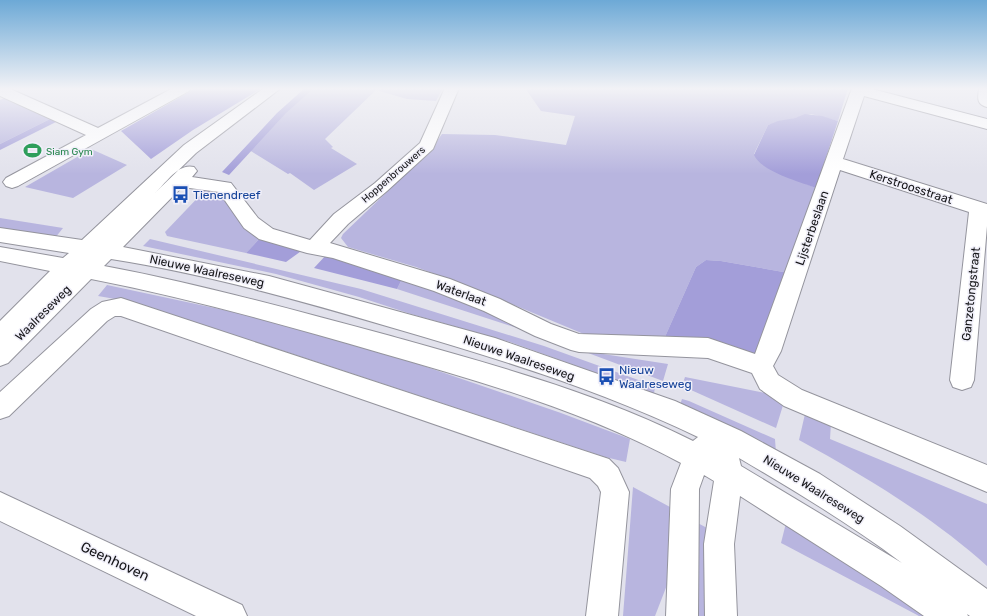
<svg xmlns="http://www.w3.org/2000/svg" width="987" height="616" font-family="Rubik,sans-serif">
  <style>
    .green { fill: #b8b5df }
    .forest { fill: #a39ed9 }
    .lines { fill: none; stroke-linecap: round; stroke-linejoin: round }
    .minor-casing { stroke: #94949d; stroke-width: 2 }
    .minor { fill: #fff; fill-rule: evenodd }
    .labels { text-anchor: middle; stroke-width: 3; stroke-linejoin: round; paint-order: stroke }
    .far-leisure-label { font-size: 10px; fill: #27864d; stroke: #f0eff9; text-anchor: start }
    .far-street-label { font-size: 10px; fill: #151518; stroke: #f0eff9 }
    .street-label { font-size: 12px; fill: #151518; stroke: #f0eff9 }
    .transit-label { font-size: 12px; fill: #164399; stroke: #f0eff9; text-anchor: start }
    .near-street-label { font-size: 14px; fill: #151518; stroke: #f0eff9 }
  </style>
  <rect width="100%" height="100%" fill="#e2e2ec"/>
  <path class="green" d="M 310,88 L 443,88 L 436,101 L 407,99 L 376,90 L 325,139 L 333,147 L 331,148 L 357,164 L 314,190 L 290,173 L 288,174 L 246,148 Z
    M 525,88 L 848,88 L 838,121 L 811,114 L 768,125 L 754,154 L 799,181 L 816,188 L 789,273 L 721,261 L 706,260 L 696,267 L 660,348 L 591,337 L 483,292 L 416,267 L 348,247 L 341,238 L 343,234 L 414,166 L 434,145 L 442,134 L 495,135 L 566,145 L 575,116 L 541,111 Z
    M 5,98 L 50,119 L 0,144 L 0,100 Z
    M 91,149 L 127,165 L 73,198 L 25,187 Z
    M 208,187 L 222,190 L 262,236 L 246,253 L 167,236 L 165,232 Z
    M 0,218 L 63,228 L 55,238 L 0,230 Z
    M 150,239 L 361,289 L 544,346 L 655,386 L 654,394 L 510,342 L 411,314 L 359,297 L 276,274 L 143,246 Z
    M 404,275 L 568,343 L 603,354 L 668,364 L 663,381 L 548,338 L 397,289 Z
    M 107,285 L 238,313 L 383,352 L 561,413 L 630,439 L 626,462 L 605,457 L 281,350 L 121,300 L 98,296 Z
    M 685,377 L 765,393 L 784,402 L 776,428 L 691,390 L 684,380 Z
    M 682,399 L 689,401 L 775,439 L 776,453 L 680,405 Z
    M 805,414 L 831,423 L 830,439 L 987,504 L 987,566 C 933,517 863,475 799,440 Z
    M 633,487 L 670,507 L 667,585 L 655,616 L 623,616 Z
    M 787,519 L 940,616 L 919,616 L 785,545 L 781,543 Z
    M 692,520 L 709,529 L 708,616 L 692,616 Z"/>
  <path class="forest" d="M 196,88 L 262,88 L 193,130 L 151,159 L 121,131 Z
    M 305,88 L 314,88 L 286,113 L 229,175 L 222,172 L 277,113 Z
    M 805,114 L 822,116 L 838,121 L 816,188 C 799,181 762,172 754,155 L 768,125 L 778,121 L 795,118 Z
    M 50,119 L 56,122 L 0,150 L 0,144 Z
    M 262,236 L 304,249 L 286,262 L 246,253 Z
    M 327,254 L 404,275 L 397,289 L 314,268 Z
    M 706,260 L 721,261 L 789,273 L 761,360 L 660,348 L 696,267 Z"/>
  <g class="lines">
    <defs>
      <path id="minor" d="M 0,88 L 8,88 L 98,128 L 173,88 L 191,88 L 189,91 L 18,186 L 12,188 L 6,186 L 3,182 L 6,178 L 86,135 L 0,96 Z
        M 264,88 L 281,88 L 196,153 L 155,193 C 166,183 178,163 194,167 L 197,171 L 192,177 L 231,183 L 258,218 L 273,229 L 310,240 L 334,214 L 375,183 L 420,143 L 445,88 L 459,88 L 433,149 L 387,191 L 348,224 L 330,243 L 450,279 L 500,299 L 551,324 L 579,334 L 708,338 L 755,354 L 852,88 L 868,88 L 987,119 L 987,129 L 864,96 L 843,159 L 987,204 L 987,226 L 974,380 L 971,387 L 962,390 L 953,387 L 950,380 L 969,212 L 840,170 L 781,351 L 773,366 L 778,375 L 802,390 L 987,465 L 987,492 L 784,406 L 760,389 L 752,373 L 708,358 L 579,352 L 571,350 L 535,336 L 484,311 L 434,291 L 333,258 L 307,253 L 259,239 L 244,228 L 219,192 L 182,187 L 123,247 L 269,276 L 495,338 L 675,401 L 741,431 L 820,474 L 900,526 L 987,589 L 987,616 L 970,616 L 967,614 L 968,616 L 924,616 L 881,586 L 740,496 L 734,544 L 737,616 L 705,616 L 704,544 L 714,481 L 704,475 L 699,489 L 698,616 L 666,616 L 671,489 L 681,463 C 587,412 483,382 381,353 C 285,325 189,298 91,279 L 8,363 L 0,366 L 0,321 L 50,271 L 0,261 L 0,247 L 63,258 L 69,253 L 0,242 L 0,228 L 82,240 L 184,145 ZM 111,259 C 206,274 298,300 390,327 C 494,357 600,390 698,437 L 693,441 C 597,392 490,364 387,335 C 293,310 200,284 104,266 ZM 739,458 C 795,491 850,524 902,563 L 741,466 Z
        M 979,88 L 987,88 L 987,107 C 976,104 978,98 979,88 Z
        M 121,298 L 609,459 L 618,468 L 629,492 L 618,616 L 586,616 L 601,492 L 598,486 L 590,478 L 121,316 L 115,316 L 107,321 L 9,416 L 0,419 L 0,392 L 91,309 L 102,302 Z
        M 0,492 L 242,605 L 247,616 L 196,616 L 0,521 Z"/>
    </defs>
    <use href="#minor" class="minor-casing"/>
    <use href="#minor" class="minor"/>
  </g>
  <linearGradient id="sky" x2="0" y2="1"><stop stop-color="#6da9d6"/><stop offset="0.51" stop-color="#f2f2f6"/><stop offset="1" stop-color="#f2f2f6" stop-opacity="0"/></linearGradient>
  <rect width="987" height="174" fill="url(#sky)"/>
  <defs>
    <symbol id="stadium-bare" viewBox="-9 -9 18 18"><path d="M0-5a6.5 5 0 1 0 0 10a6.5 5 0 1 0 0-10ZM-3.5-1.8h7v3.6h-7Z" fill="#2e9e5b" stroke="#f0eff9" stroke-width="2.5" paint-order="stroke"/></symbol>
    <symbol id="bus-bare" viewBox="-9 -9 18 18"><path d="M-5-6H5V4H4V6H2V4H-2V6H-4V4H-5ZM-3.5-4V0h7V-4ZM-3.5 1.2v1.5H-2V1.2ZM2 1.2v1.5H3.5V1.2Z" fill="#1a4fb4" stroke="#f0eff9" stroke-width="2.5" paint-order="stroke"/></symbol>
  </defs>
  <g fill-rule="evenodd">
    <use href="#stadium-bare" x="20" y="138" width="25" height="25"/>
    <use href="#bus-bare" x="168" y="182" width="25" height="25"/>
    <use href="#bus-bare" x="594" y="364" width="25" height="25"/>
  </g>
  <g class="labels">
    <g class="far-leisure-label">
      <text x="46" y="155">Siam Gym</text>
    </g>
    <g class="far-street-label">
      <text transform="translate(393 174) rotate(-41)" y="4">Hoppenbrouwers</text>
    </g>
    <g class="street-label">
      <text transform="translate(911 187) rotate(18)" y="4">Kerstroosstraat</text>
      <text transform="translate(812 228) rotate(-71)" y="4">Lijsterbeslaan</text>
      <text transform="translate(207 271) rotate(12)" y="4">Nieuwe Waalreseweg</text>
      <text transform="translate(461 293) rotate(20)" y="4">Waterlaat</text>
      <text transform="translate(971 294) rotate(-84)" y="4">Ganzetongstraat</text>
      <text transform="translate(43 313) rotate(-45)" y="4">Waalreseweg</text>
      <text transform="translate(519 358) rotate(19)" y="4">Nieuwe Waalreseweg</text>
      <text transform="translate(814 489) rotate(32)" y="4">Nieuwe Waalreseweg</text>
    </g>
    <g class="transit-label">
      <text x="193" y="199">Tienendreef</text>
      <text x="619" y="374">Nieuw<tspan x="619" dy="14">Waalreseweg</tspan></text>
    </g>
    <g class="near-street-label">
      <text transform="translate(115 561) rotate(25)" y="5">Geenhoven</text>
    </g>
  </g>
</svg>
